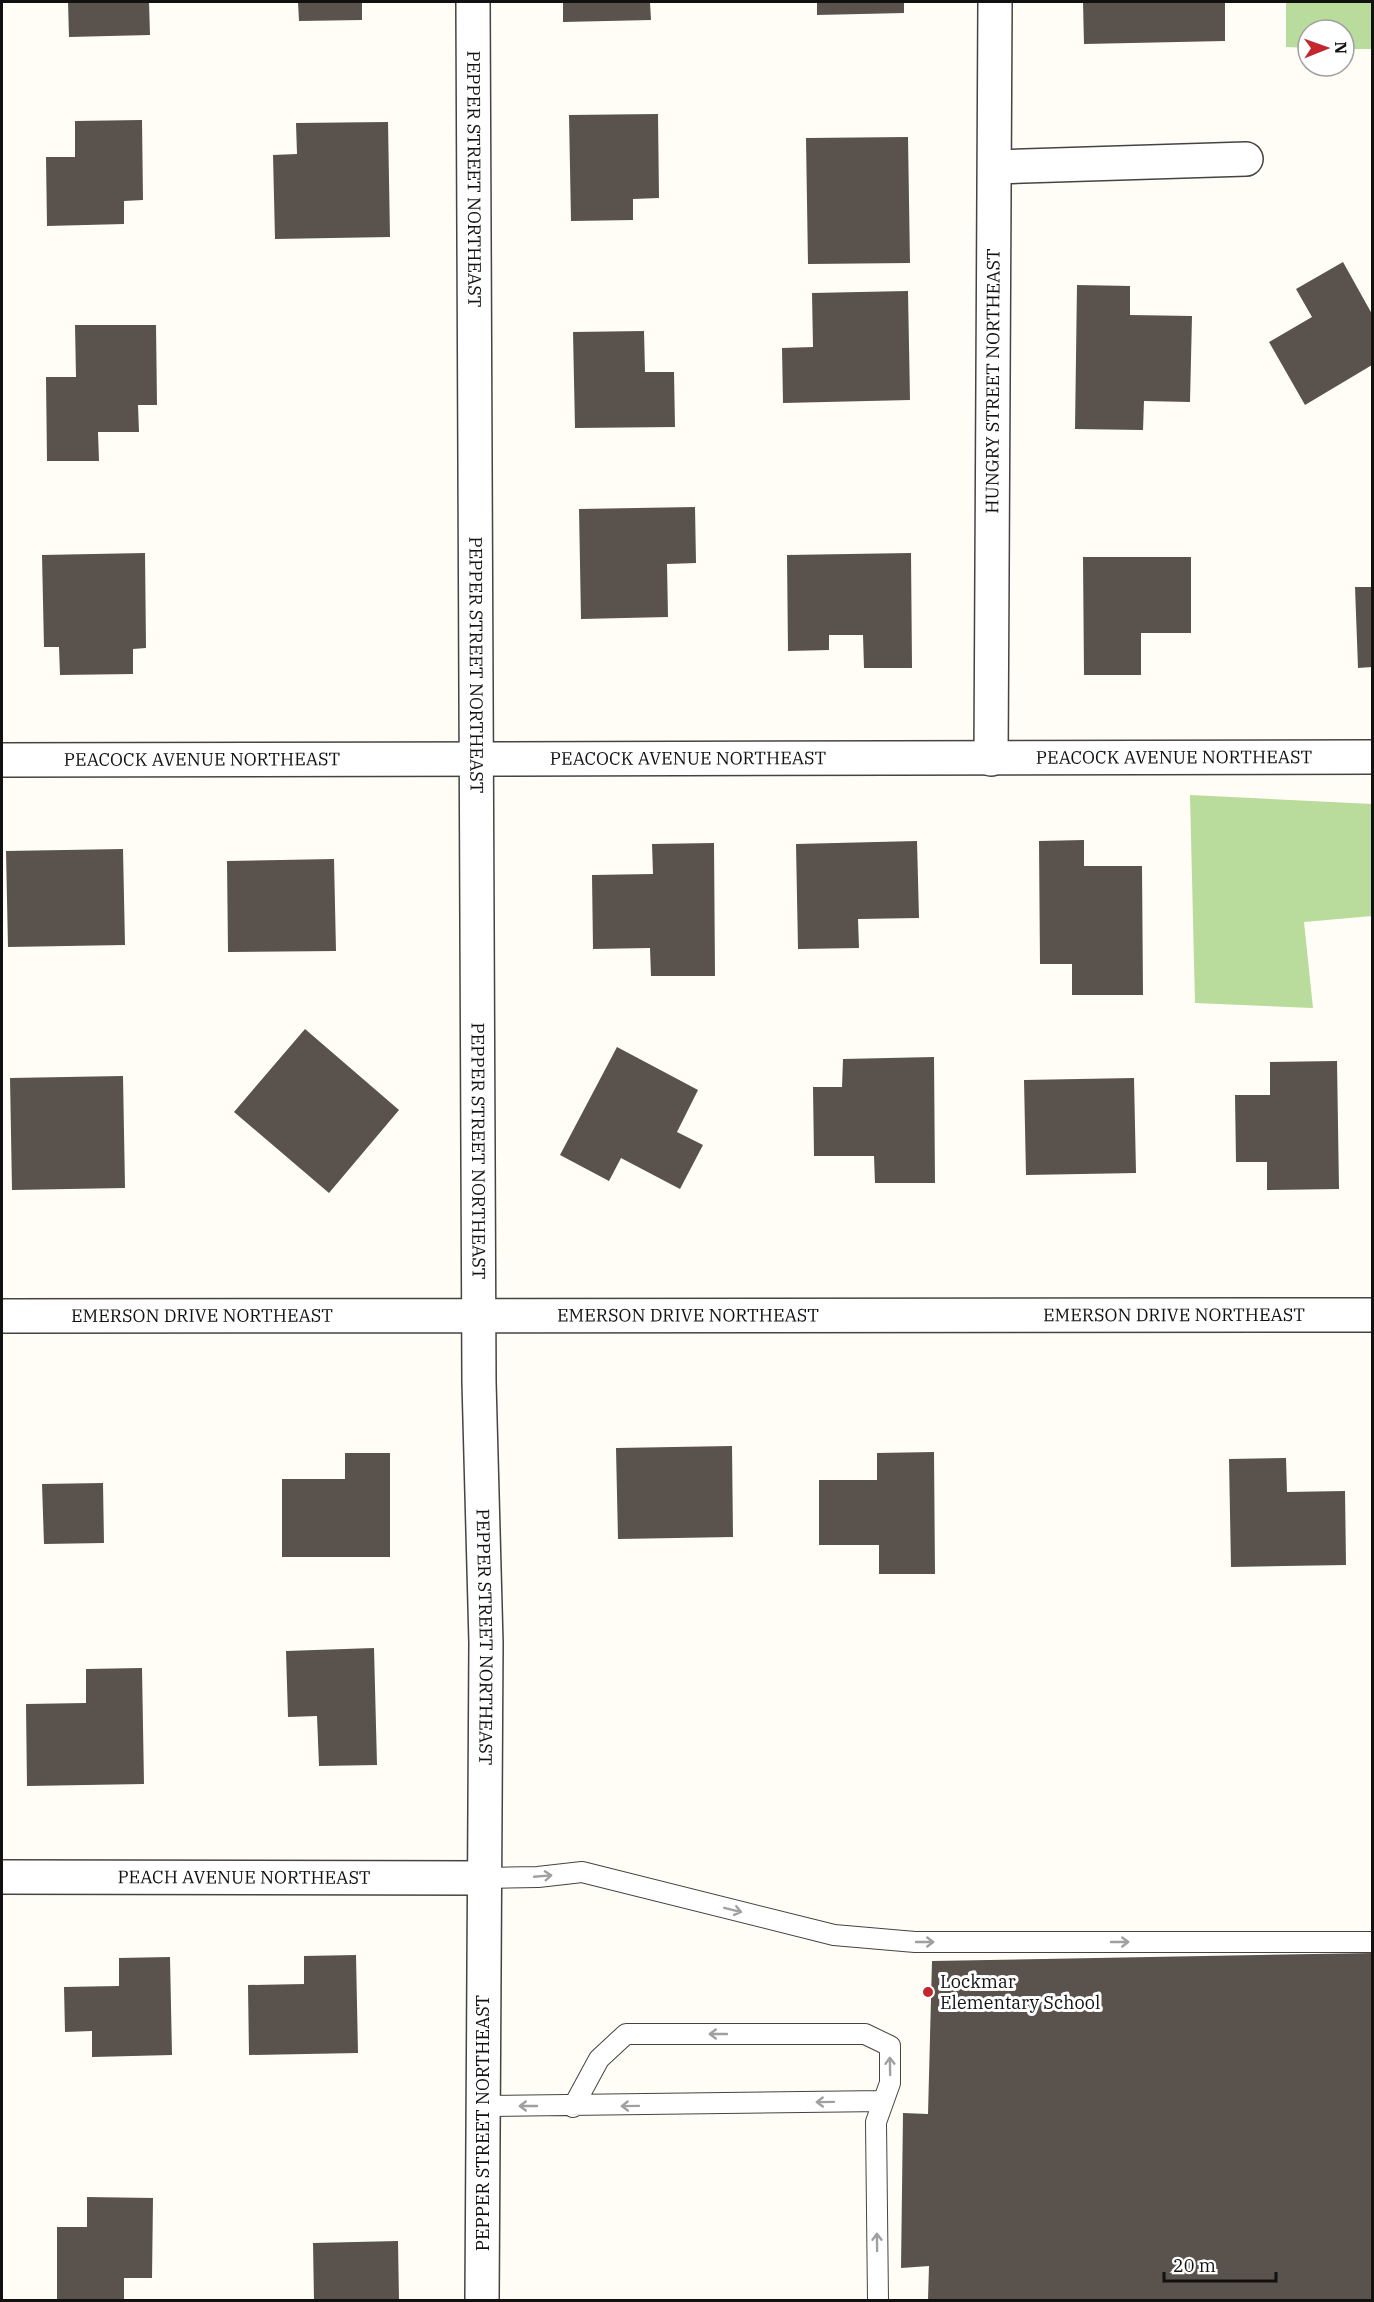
<svg xmlns="http://www.w3.org/2000/svg" width="1374" height="2302" font-family="'IBM Plex Serif',serif">
  <style>
    .forest { fill: #b9dc9c }
    .building { fill: #5a524d }
    .lines { fill: none; stroke-linecap: round; stroke-linejoin: round }
    .service-casing { stroke: #444; stroke-width: 22 }
    .minor-casing { stroke: #444; stroke-width: 36 }
    .tertiary-casing { stroke: #444; stroke-width: 36 }
    .service { stroke: #fff; stroke-width: 20 }
    .minor { stroke: #fff; stroke-width: 33 }
    .tertiary { stroke: #fff; stroke-width: 33 }
    .oneway { stroke: #a0a0a0 }
    .poi-dot { fill: #c4262e; stroke: #fff; stroke-width: 2 }
    .labels { text-anchor: middle; stroke-width: 6; stroke-linejoin: round; paint-order: stroke }
    .street-label { font-size: 18px; fill: #111; stroke: #fff }
    .poi-label { font-size: 18px; fill: #111; stroke: #fff; text-anchor: start }
  </style>
  <rect width="100%" height="100%" fill="#fffdf5"/>
  <path class="forest" d="M 1286,2 L 1372,2 L 1372,49 L 1344,49 L 1344,30 L 1308,30 L 1308,48 L 1286,47 Z
    M 1190,795 L 1372,804 L 1372,916 L 1304,922 L 1313,1008 L 1195,1003 Z"/>
  <path class="building" d="M 68,2 L 149,2 L 150,35 L 69,37 Z
    M 298,2 L 362,2 L 362,20 L 299,21 Z
    M 563,2 L 650,2 L 651,20 L 563,22 Z
    M 817,2 L 904,2 L 904,13 L 817,15 Z
    M 1083,2 L 1225,2 L 1225,41 L 1084,44 Z
    M 658,114 L 659,198 L 633,199 L 633,220 L 571,221 L 569,115 Z
    M 142,120 L 143,200 L 124,201 L 124,224 L 47,226 L 46,157 L 75,157 L 75,121 Z
    M 388,122 L 390,237 L 275,239 L 273,155 L 297,154 L 296,123 Z
    M 908,137 L 910,263 L 808,264 L 806,138 Z
    M 1343,262 L 1372,314 L 1372,365 L 1305,405 L 1269,342 L 1312,317 L 1296,289 Z
    M 1077,285 L 1130,286 L 1130,315 L 1192,316 L 1190,402 L 1144,401 L 1143,430 L 1075,429 Z
    M 908,291 L 910,400 L 783,403 L 782,348 L 813,347 L 812,293 Z
    M 75,325 L 156,325 L 157,405 L 138,405 L 139,432 L 98,432 L 99,461 L 47,461 L 46,377 L 76,377 Z
    M 644,331 L 645,372 L 674,372 L 675,427 L 575,428 L 573,332 Z
    M 695,507 L 696,563 L 667,564 L 668,617 L 581,619 L 579,509 Z
    M 145,553 L 146,648 L 133,649 L 133,674 L 60,675 L 59,647 L 44,647 L 42,555 Z
    M 911,553 L 912,668 L 864,668 L 863,635 L 829,635 L 829,650 L 788,651 L 787,555 Z
    M 1083,557 L 1191,557 L 1191,633 L 1141,633 L 1141,675 L 1084,675 Z
    M 1355,587 L 1372,587 L 1372,667 L 1358,668 Z
    M 1084,840 L 1084,866 L 1142,866 L 1143,995 L 1072,995 L 1072,964 L 1040,964 L 1039,841 Z
    M 917,841 L 919,918 L 858,919 L 859,948 L 798,949 L 796,844 Z
    M 714,843 L 715,976 L 651,976 L 650,948 L 593,949 L 592,875 L 653,874 L 652,844 Z
    M 123,849 L 125,945 L 8,947 L 6,851 Z
    M 334,859 L 336,951 L 228,952 L 227,861 Z
    M 305,1029 L 399,1110 L 329,1193 L 234,1112 Z
    M 617,1047 L 698,1090 L 677,1132 L 703,1145 L 680,1189 L 621,1158 L 609,1181 L 560,1155 Z
    M 934,1057 L 935,1183 L 875,1183 L 874,1156 L 814,1156 L 813,1087 L 842,1087 L 843,1059 Z
    M 1337,1061 L 1339,1189 L 1267,1190 L 1267,1162 L 1236,1162 L 1235,1095 L 1270,1095 L 1270,1062 Z
    M 123,1076 L 125,1188 L 12,1190 L 10,1078 Z
    M 1134,1078 L 1136,1173 L 1026,1175 L 1024,1080 Z
    M 732,1446 L 733,1537 L 618,1539 L 616,1448 Z
    M 934,1452 L 935,1574 L 879,1574 L 879,1545 L 819,1545 L 819,1480 L 877,1480 L 877,1453 Z
    M 345,1453 L 390,1453 L 390,1557 L 282,1557 L 282,1479 L 345,1479 Z
    M 1286,1458 L 1287,1492 L 1345,1491 L 1346,1565 L 1231,1567 L 1229,1459 Z
    M 103,1483 L 104,1543 L 44,1544 L 42,1484 Z
    M 374,1648 L 377,1765 L 319,1766 L 317,1716 L 288,1717 L 286,1651 Z
    M 142,1668 L 144,1784 L 27,1786 L 26,1704 L 86,1703 L 86,1669 Z
    M 1372,1953 L 1372,2300 L 928,2300 L 929,2266 L 901,2268 L 903,2113 L 928,2114 L 932,1961 Z
    M 356,1955 L 358,2053 L 249,2055 L 248,1985 L 304,1984 L 304,1956 Z
    M 170,1957 L 172,2055 L 92,2057 L 92,2031 L 65,2032 L 64,1987 L 119,1986 L 119,1958 Z
    M 87,2197 L 153,2198 L 152,2278 L 124,2278 L 124,2300 L 57,2300 L 57,2227 L 87,2227 Z
    M 398,2241 L 399,2300 L 314,2300 L 313,2243 Z"/>
  <g class="lines">
    <defs>
      <path id="service" d="M 485,1878 L 538,1877 L 582,1872 L 834,1935 L 915,1942 L 1372,1942
        M 483,2106 L 883,2101
        M 573,2107 L 599,2059 L 626,2034 L 865,2034 L 890,2046 L 890,2083 L 876,2122 L 878,2300"/>
      <g id="minor">
        <path id="s1" d="M 473,2 L 479,1382 L 486,1643 L 482,2300"/>
        <path d="M 996,167 L 1246,159"/>
        <path id="s2" d="M 991,759 L 995,2"/>
        <path id="s3" d="M 2,760 L 1372,757"/>
        <path id="s4" d="M 2,1877 L 485,1878"/>
      </g>
      <g id="tertiary">
        <path id="s5" d="M 2,1316 L 1372,1315"/>
      </g>
    </defs>
    <use href="#service" class="service-casing"/>
    <use href="#minor" class="minor-casing"/>
    <use href="#tertiary" class="tertiary-casing"/>
    <use href="#service" class="service"/>
    <use href="#minor" class="minor"/>
    <use href="#tertiary" class="tertiary"/>
  </g>
  <defs><path id="oneway-shaft" d="M-6 0H5M1.5-3L5.5 0L1.5 3" fill="none" stroke-width="1.6" stroke-linecap="round" stroke-linejoin="round" transform="scale(1.5)"/></defs>
  <g class="oneway">
    <use href="#oneway-shaft" transform="translate(543 1876) rotate(-5)"/>
    <use href="#oneway-shaft" transform="translate(733 1910) rotate(14)"/>
    <use href="#oneway-shaft" transform="translate(925 1942)"/>
    <use href="#oneway-shaft" transform="translate(1120 1942)"/>
    <use href="#oneway-shaft" transform="translate(718 2034) rotate(-180)"/>
    <use href="#oneway-shaft" transform="translate(890 2066) rotate(-91)"/>
    <use href="#oneway-shaft" transform="translate(825 2102) rotate(179)"/>
    <use href="#oneway-shaft" transform="translate(528 2106) rotate(-180)"/>
    <use href="#oneway-shaft" transform="translate(630 2106) rotate(179)"/>
    <use href="#oneway-shaft" transform="translate(877 2242) rotate(-91)"/>
  </g>
  <circle class="poi-dot" cx="928" cy="1992" r="6"/>
  <g class="labels">
    <g class="street-label">
      <text dy="6" stroke="none"><textPath href="#s1" startOffset="177">PEPPER STREET NORTHEAST</textPath></text>
      <text dy="6" stroke="none"><textPath href="#s2" startOffset="378">HUNGRY STREET NORTHEAST</textPath></text>
      <text dy="6" stroke="none"><textPath href="#s1" startOffset="663">PEPPER STREET NORTHEAST</textPath></text>
      <text dy="6" stroke="none"><textPath href="#s3" startOffset="1172">PEACOCK AVENUE NORTHEAST</textPath></text>
      <text dy="6" stroke="none"><textPath href="#s3" startOffset="200">PEACOCK AVENUE NORTHEAST</textPath></text>
      <text dy="6" stroke="none"><textPath href="#s3" startOffset="686">PEACOCK AVENUE NORTHEAST</textPath></text>
      <text dy="6" stroke="none"><textPath href="#s1" startOffset="1149">PEPPER STREET NORTHEAST</textPath></text>
      <text dy="6" stroke="none"><textPath href="#s5" startOffset="686">EMERSON DRIVE NORTHEAST</textPath></text>
      <text dy="6" stroke="none"><textPath href="#s5" startOffset="1172">EMERSON DRIVE NORTHEAST</textPath></text>
      <text dy="6" stroke="none"><textPath href="#s5" startOffset="200">EMERSON DRIVE NORTHEAST</textPath></text>
      <text dy="6" stroke="none"><textPath href="#s1" startOffset="1635">PEPPER STREET NORTHEAST</textPath></text>
      <text dy="6" stroke="none"><textPath href="#s4" startOffset="242">PEACH AVENUE NORTHEAST</textPath></text>
      <text transform="translate(483 2123) rotate(-90)" y="6">PEPPER STREET NORTHEAST</text>
    </g>
    <g class="poi-label">
      <text x="940" y="1988">Lockmar<tspan x="940" dy="21">Elementary School</tspan></text>
    </g>
  </g>
  <rect width="1374" height="2302" fill="none" stroke="#111111" stroke-width="6"/>
  <g transform="translate(1326 48) rotate(89)"><circle r="28" fill="#ffffff" stroke="#a0a0a0" stroke-width="1.5"/>
  <path d="M0-4.5L10 22L0 15L-10 22Z" fill="#c4262e"/>
  <text y="-9" font-size="16" font-weight="bold" text-anchor="middle" fill="#111111">N</text>
  </g>
  <path d="M1164 2272v9h112v-9" fill="none" stroke="#111111" stroke-width="3"/>
  <text x="1173" y="2272" font-size="18" fill="#111111" stroke="#ffffff" stroke-width="4.5" paint-order="stroke">20 m</text>
</svg>
